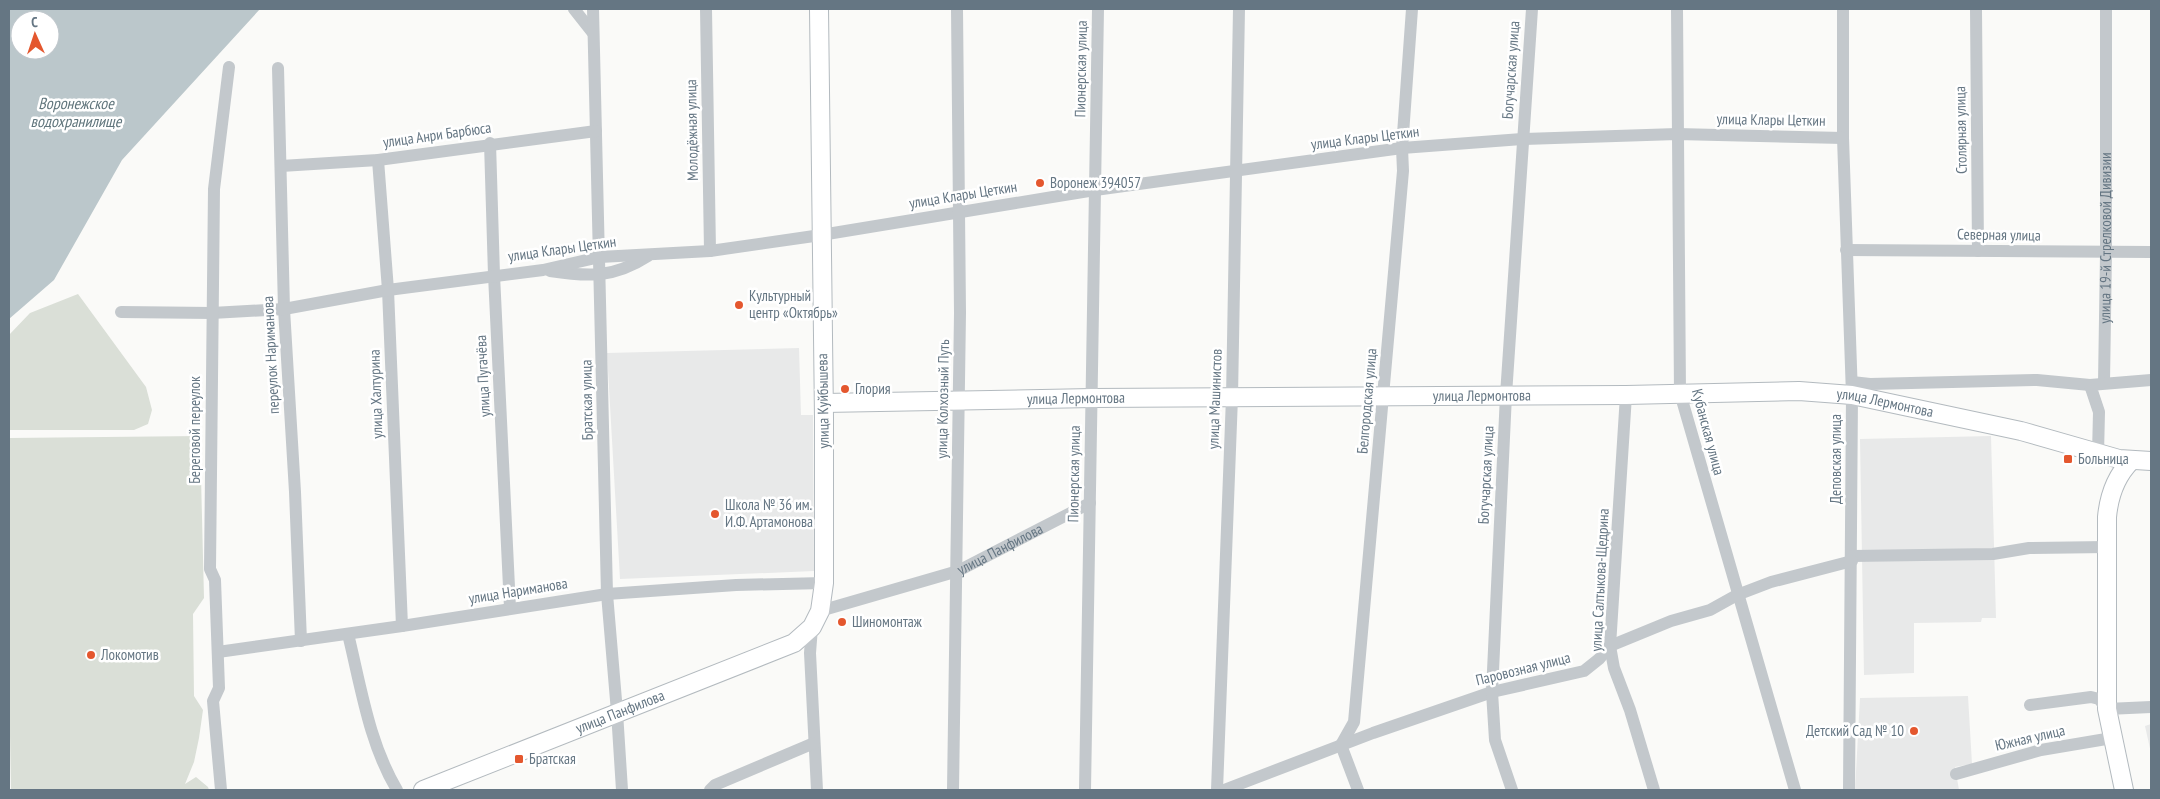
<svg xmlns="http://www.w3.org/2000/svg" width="2160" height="799" font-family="'PT Sans Narrow',sans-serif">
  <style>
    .built { fill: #e8e9e9 }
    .green { fill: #dadfd7 }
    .water { fill: #bbc7cb; fill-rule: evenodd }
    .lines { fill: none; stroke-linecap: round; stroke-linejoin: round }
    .secondary-casing { stroke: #b3babf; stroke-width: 20 }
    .street { stroke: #c3c8cc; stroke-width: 12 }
    .secondary { stroke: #fff; stroke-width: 18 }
    .poi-dot { fill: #e4572e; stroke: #fff; stroke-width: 2 }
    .labels { text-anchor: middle; stroke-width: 5; stroke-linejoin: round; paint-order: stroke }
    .street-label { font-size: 15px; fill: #657683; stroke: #fff }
    .poi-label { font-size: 15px; fill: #657683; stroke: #fff; text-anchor: start }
    .water-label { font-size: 16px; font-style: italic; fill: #60757c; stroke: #fff }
  </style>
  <rect width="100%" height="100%" fill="#fafaf8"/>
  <path class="built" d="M 799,348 L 801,415 L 813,415 L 814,571 L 620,579 L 607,353 Z
    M 1991,436 L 1996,618 L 1982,618 L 1981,622 L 1914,623 L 1914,673 L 1864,675 L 1860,439 Z
    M 1968,696 L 1972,764 L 1955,767 L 1959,790 L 1855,790 L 1860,698 Z
    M 2151,724 L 2151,753 L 2145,726 Z"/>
  <path class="green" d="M 78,294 L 146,387 L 152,410 L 148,424 L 134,430 L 9,430 L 9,335 L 30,313 Z
    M 200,436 L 204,598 L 193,614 L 194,696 L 203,710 L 199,738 L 194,762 L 185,784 L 196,777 L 208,787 L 209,790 L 11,790 L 9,681 L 9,438 Z"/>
  <path class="water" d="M 9,9 L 260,9 L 122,160 L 54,280 L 9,319 ZM 20,20 L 50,20 L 50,50 L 20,50 Z"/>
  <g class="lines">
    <defs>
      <g id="secondary">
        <path id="s3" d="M 824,403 L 1092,398 L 1626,395 L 1799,391 L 1852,395 L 2021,431 L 2119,459 L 2151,461"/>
        <path id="s4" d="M 423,790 L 794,643 L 812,627 L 820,611 L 824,583 L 824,418 L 819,9"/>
        <path d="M 2124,790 L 2107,709 L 2107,517 C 2109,496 2116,476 2131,461"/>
      </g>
    </defs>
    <use href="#secondary" class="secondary-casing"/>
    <g class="street">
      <path d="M 574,9 L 593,33"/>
      <path d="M 593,9 L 607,594 L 617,712 L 622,790"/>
      <path d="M 706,9 L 710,251"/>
      <path d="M 1677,9 L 1680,393 L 1795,790"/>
      <path d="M 1843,9 L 1843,138 L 1852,395 L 1849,790"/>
      <path d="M 1976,9 L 1978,251"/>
      <path d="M 278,68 L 284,309 L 295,492 L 301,641"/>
      <path d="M 490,143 L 494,275 L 510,608"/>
      <path d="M 378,160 L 388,290 L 402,626"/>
      <path d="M 281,166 L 378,160 L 596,131"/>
      <path d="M 1846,250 L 2151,252"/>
      <path d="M 550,271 C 589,277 614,278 648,256"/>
      <path d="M 121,312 L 212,313 L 284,309 L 388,290 L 543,270 L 600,257 L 710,251 L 821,235 L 1095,190 L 1402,148 L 1522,139 L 1677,134 L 1843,138"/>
      <path d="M 1852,382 L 1870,384 L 2037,380 L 2090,385"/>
      <path id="s1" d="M 2104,383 L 2106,253 L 2106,9"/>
      <path d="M 1626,395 L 1610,646 L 1614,668 L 1630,710 L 1654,790"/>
      <path d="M 2098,454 L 2099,412 L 2090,385 L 2151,380"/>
      <path d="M 1852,556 L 1993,554 L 2029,548 L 2107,547"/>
      <path id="s2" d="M 820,611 L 958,571 L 1090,503"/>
      <path d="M 812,627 L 810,653 L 817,790"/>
      <path d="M 348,634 C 361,687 369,743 397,790"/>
      <path d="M 218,652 L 402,626 L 607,594 L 736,585 L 824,583"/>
      <path d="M 2030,705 L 2091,697 L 2099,699 L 2107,709 L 2151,707"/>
      <path d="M 1956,774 L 2041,750 L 2112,738"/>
      <path d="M 221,790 L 213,701 L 219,688 L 215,580 L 210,569 L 214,189 L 229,67"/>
      <path d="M 710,790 L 715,785 L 814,743"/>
      <path d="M 953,790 L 960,313 L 957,9"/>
      <path d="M 1085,790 L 1098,9"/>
      <path d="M 1217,790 L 1232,397 L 1239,9"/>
      <path d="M 1224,790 L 1373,733 L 1492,692 L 1584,671 L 1599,659 L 1610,646 L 1671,621 L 1710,610 L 1737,595 L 1771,582 L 1852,561"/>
      <path d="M 1358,790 L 1341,745 L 1354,722 L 1403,171 L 1402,148 L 1412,9"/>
      <path d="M 1512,790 L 1495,740 L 1492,692 L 1506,395 L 1532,9"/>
    </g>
    <use href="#secondary" class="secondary"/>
  </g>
  <g class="poi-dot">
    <circle cx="1040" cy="183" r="5"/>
    <circle cx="739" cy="305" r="5"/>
    <circle cx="845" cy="389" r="5"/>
    <rect x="2063" y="454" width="10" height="10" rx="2.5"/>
    <circle cx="715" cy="514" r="5"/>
    <circle cx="842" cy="622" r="5"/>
    <circle cx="91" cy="655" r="5"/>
    <circle cx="1914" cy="731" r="5"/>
    <rect x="514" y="754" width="10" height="10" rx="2.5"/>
  </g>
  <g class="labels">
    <g class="street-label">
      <text transform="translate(1081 69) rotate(-89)" y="5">Пионерская улица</text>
      <text transform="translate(1511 70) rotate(-86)" y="5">Богучарская улица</text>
      <text transform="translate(1771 120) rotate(1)" y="5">улица Клары Цеткин</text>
      <text transform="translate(692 130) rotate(-91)" y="5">Молодёжная улица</text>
      <text transform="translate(1961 130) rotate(-91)" y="5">Столярная улица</text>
      <text transform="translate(437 135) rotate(-8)" y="5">улица Анри Барбюса</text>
      <text transform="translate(1365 138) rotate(-7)" y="5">улица Клары Цеткин</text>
      <text transform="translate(963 195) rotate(-9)" y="5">улица Клары Цеткин</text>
      <text transform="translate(1999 235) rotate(1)" y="5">Северная улица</text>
      <text dy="5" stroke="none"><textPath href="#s1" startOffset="145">улица 19-й Стрелковой Дивизии</textPath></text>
      <text transform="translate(562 249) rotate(-8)" y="5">улица Клары Цеткин</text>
      <text transform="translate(271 355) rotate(-93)" y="5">переулок Нариманова</text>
      <text transform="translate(483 376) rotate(-93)" y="5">улица Пугачёва</text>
      <text transform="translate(376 394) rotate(-92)" y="5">улица Халтурина</text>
      <text dy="5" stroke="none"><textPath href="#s3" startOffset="658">улица Лермонтова</textPath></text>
      <text dy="5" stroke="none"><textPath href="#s3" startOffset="252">улица Лермонтова</textPath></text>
      <text transform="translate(943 399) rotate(-89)" y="5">улица Колхозный Путь</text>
      <text transform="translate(1215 399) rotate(-88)" y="5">улица Машинистов</text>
      <text transform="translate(587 400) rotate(-91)" y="5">Братская улица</text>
      <text transform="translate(823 401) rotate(-91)" y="5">улица Куйбышева</text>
      <text transform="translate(1367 401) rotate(-85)" y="5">Белгородская улица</text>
      <text dy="5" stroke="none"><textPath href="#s3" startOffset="1062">улица Лермонтова</textPath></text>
      <text transform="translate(195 430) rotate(-90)" y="5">Береговой переулок</text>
      <text transform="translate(1708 432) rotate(75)" y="5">Кубанская улица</text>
      <text transform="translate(1836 459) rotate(-90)" y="5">Деповская улица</text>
      <text transform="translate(1074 474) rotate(-89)" y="5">Пионерская улица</text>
      <text transform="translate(1486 475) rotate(-87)" y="5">Богучарская улица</text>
      <text dy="5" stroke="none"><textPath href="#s2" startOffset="191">улица Панфилова</textPath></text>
      <text transform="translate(1600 580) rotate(-87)" y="5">улица Салтыкова-Щедрина</text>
      <text transform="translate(518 591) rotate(-9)" y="5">улица Нариманова</text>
      <text transform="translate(1523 669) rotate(-14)" y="5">Паровозная улица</text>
      <text dy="5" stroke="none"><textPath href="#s4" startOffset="212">улица Панфилова</textPath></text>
      <text transform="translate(2030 738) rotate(-13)" y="5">Южная улица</text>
    </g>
    <g class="poi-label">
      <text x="1050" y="188">Воронеж 394057</text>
      <text x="749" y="301">Культурный<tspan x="749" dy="17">центр «Октябрь»</tspan></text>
      <text x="855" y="394">Глория</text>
      <text x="2078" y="464">Больница</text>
      <text x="725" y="510">Школа № 36 им.<tspan x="725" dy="17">И.Ф. Артамонова</tspan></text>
      <text x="852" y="627">Шиномонтаж</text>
      <text x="101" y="660">Локомотив</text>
      <text x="1904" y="736" text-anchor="end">Детский Сад № 10</text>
      <text x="529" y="764">Братская</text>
    </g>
    <g class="water-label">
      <text x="76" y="109">Воронежское<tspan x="76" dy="18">водохранилище</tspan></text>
    </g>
  </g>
  <rect width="2160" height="799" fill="none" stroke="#657683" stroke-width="20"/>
  <g transform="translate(35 35) rotate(357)"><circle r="24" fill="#ffffff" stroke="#c1c8cd"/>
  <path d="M0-4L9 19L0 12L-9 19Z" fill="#e4572e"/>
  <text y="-8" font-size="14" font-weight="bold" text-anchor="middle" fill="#657683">С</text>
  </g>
</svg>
